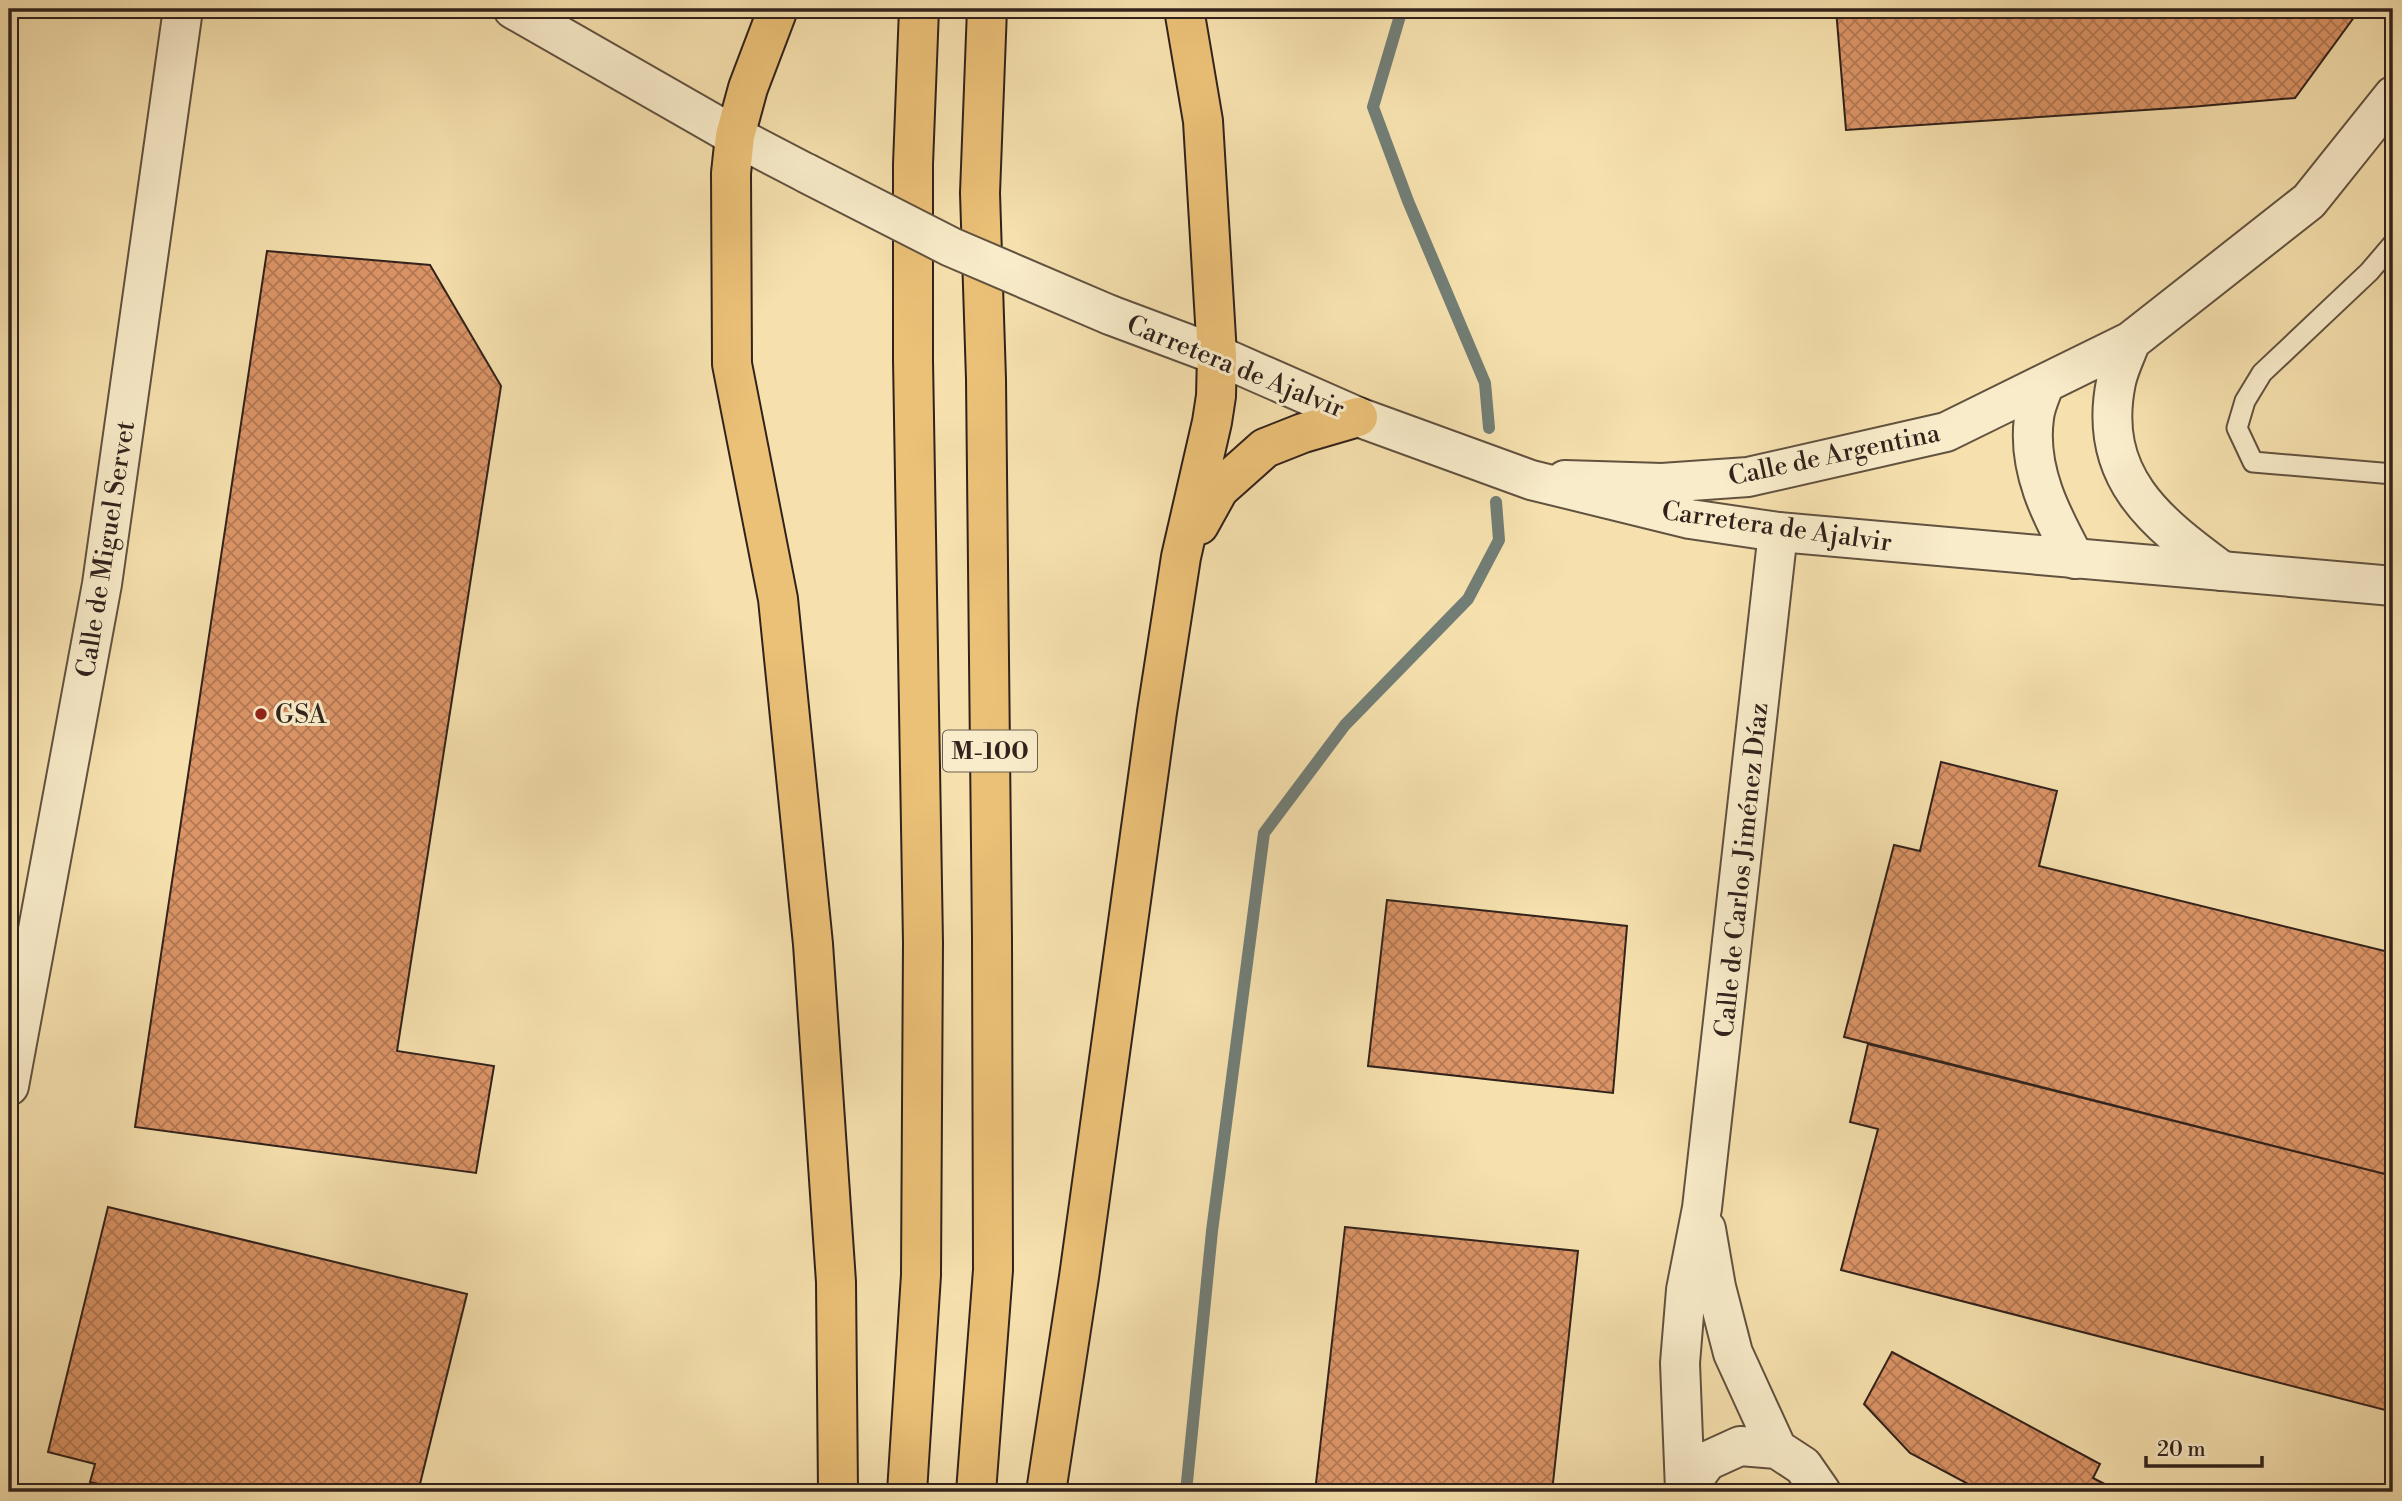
<svg xmlns="http://www.w3.org/2000/svg" width="2402" height="1501" font-family="'Libre Bodoni',serif">
  <style>
    .lines { fill: none; stroke-linecap: round; stroke-linejoin: round }
    .stream { stroke: #727e76; stroke-width: 12 }
    .building { fill: url(#building-cross-hatch); stroke: #31221c; stroke-width: 2 }
    .service-casing { stroke: #625240; stroke-width: 23 }
    .minor-casing { stroke: #625240; stroke-width: 42 }
    .tertiary-casing { stroke: #625240; stroke-width: 42 }
    .trunk-casing { stroke: #31221c; stroke-width: 42 }
    .service { stroke: #f9ecca; stroke-width: 19 }
    .minor { stroke: #f9ecca; stroke-width: 38 }
    .tertiary { stroke: #f9ecca; stroke-width: 38 }
    .trunk { stroke: #ebc077; stroke-width: 38 }
    .tertiary-bridge-casing { stroke: #625240; stroke-width: 42; stroke-linecap: butt }
    .tertiary-bridge { stroke: #f9ecca; stroke-width: 38 }
    .poi-dot { fill: #8f2418; stroke: #f9ecca; stroke-width: 2.5 }
    .labels { text-anchor: middle; stroke-width: 6; stroke-linejoin: round; paint-order: stroke }
    .shield { fill: #f9ecca; stroke: #6d5f50; stroke-width: 2 }
    .shield-label { font-size: 24px; font-weight: bold; fill: #31221c }
    .street-label { font-size: 26px; fill: #31221c; stroke: #f9ecca }
    .poi-label { font-size: 26px; fill: #31221c; stroke: #f9ecca; text-anchor: start }
  </style>
  <defs>
    <pattern id="building-cross-hatch" width="8" height="8" patternUnits="userSpaceOnUse" patternTransform="scale(1.75)"><rect width="8" height="8" fill="#dc9567"/><path d="M0 0l8 8M0 8l8-8" fill="none" stroke="#b37954"/></pattern>
  </defs>
  <rect width="100%" height="100%" fill="#f6e1ae"/>
  <filter id="stains"><feTurbulence type="fractalNoise" baseFrequency=".00286" numOctaves="4"/><feColorMatrix values="0 0 0 0 .2 0 0 0 0 .09 0 0 0 0 .02 0 0 0 .5 -.17"/></filter>
  <radialGradient id="worn" r=".72"><stop offset=".6" stop-color="#630" stop-opacity="0"/><stop offset="1" stop-color="#630" stop-opacity=".3"/></radialGradient>
  <g class="lines">
    <path class="stream" d="M 1402,9 L 1373,107 L 1408,201 L 1485,383 L 1489,428
      M 1186,1492 L 1212,1231 L 1264,833 L 1345,725 L 1468,599 L 1499,540 L 1496,502"/>
  </g>
  <path class="building" d="M 1836,9 L 2360,9 L 2295,98 L 2190,107 L 1846,130 Z
    M 267,251 L 430,265 L 501,386 L 397,1051 L 494,1066 L 476,1173 L 135,1127 Z
    M 2393,390 L 2393,442 L 2388,441 Z
    M 1941,762 L 2057,791 L 2039,866 L 2393,953 L 2393,1176 L 1844,1037 L 1894,845 L 1920,851 Z
    M 1387,900 L 1627,926 L 1613,1093 L 1368,1066 Z
    M 1868,1044 L 2393,1176 L 2393,1412 L 1841,1270 L 1878,1129 L 1850,1122 Z
    M 108,1207 L 467,1294 L 418,1492 L 131,1492 L 90,1482 L 95,1464 L 48,1452 Z
    M 1345,1227 L 1578,1251 L 1552,1492 L 1315,1492 Z
    M 1892,1352 L 2100,1464 L 2093,1478 L 2120,1492 L 1983,1492 L 1910,1453 L 1864,1404 Z"/>
  <g class="lines">
    <defs>
      <path id="service" d="M 2393,244 L 2369,272 L 2262,373 L 2245,401 L 2237,428 L 2253,462 L 2393,474"/>
      <path id="minor" d="M 2131,341 C 2126,354 2119,368 2116,382 C 2097,476 2154,521 2222,571
        M 2044,386 C 2040,396 2035,407 2034,418 C 2027,469 2051,515 2075,559
        M 1565,480 L 1662,483 L 1748,477 L 1946,432 L 2131,341 L 2309,201 L 2393,96
        M 9,1086 L 102,584 L 183,9
        M 1706,1229 L 1716,1287 L 1733,1353 L 1777,1449
        M 1685,1490 L 1680,1363 L 1686,1290 L 1702,1208 L 1778,532
        M 1684,1492 L 1707,1461 L 1740,1446 L 1777,1449 L 1803,1466 L 1821,1492"/>
      <path id="tertiary" d="M 513,9 L 735,136 L 806,173
        M 1110,315 L 1217,355 L 1358,417 L 1531,480 L 1690,519 L 1778,532 L 2393,586"/>
      <path id="trunk" d="M 778,9 L 748,88 L 735,136 L 731,173 L 732,364 L 778,599 L 813,944 L 836,1282 L 838,1492
        M 1199,525 L 1219,489 L 1265,448 L 1303,433 L 1358,417
        M 907,1492 L 921,1275 L 923,943 L 913,360 L 913,164 L 919,9
        M 976,1492 L 993,1270 L 992,938 L 986,379 L 980,193 L 987,9
        M 1046,1492 L 1079,1277 L 1157,712 L 1181,557 L 1212,422 L 1216,396 L 1217,355 L 1203,121 L 1184,9"/>
    </defs>
    <use href="#service" class="service-casing"/>
    <use href="#minor" class="minor-casing"/>
    <use href="#tertiary" class="tertiary-casing"/>
    <use href="#trunk" class="trunk-casing"/>
    <use href="#service" class="service"/>
    <use href="#minor" class="minor"/>
    <use href="#tertiary" class="tertiary"/>
    <use href="#trunk" class="trunk"/>
    <defs>
      <path id="tertiary-bridge" d="M 806,173 L 951,247 L 1110,315"/>
    </defs>
    <use href="#tertiary-bridge" class="tertiary-bridge-casing"/>
    <use href="#tertiary-bridge" class="tertiary-bridge"/>
  </g>
  <circle class="poi-dot" cx="261" cy="714" r="7"/>
  <g class="labels">
    <rect class="shield" x="943" y="730.5" width="94" height="41" rx="5"/>
    <g class="shield-label">
      <text x="990" y="759">M-100</text>
    </g>
    <g class="street-label">
      <text transform="translate(1236 366) rotate(22)" y="9">Carretera de Ajalvir</text>
      <text transform="translate(1834 454) rotate(-12)" y="9">Calle de Argentina</text>
      <text transform="translate(1777 526) rotate(8)" y="9">Carretera de Ajalvir</text>
      <text transform="translate(105 549) rotate(-81)" y="9">Calle de Miguel Servet</text>
      <text transform="translate(1741 870) rotate(-84)" y="9">Calle de Carlos Jiménez Díaz</text>
    </g>
    <g class="poi-label">
      <text x="275" y="723">GSA</text>
    </g>
  </g>
  <rect width="2402" height="1501" fill="none" stroke="#f6e1ae" stroke-width="35"/>
  <rect x="10" y="10" width="2381" height="1480" fill="none" stroke="#31221c" stroke-width="3.5"/>
  <rect x="18" y="18" width="2367" height="1466" fill="none" stroke="#31221c" stroke-width="2"/>
  <path d="M2146 1456v10h116v-10" fill="none" stroke="#31221c" stroke-width="3.5"/>
  <text x="2157" y="1456" font-size="21" fill="#31221c" stroke="#f9ecca" stroke-width="5" paint-order="stroke">20 m</text>
  <rect width="100%" height="100%" filter="url(#stains)"/>
  <rect width="100%" height="100%" fill="url(#worn)"/>
</svg>
